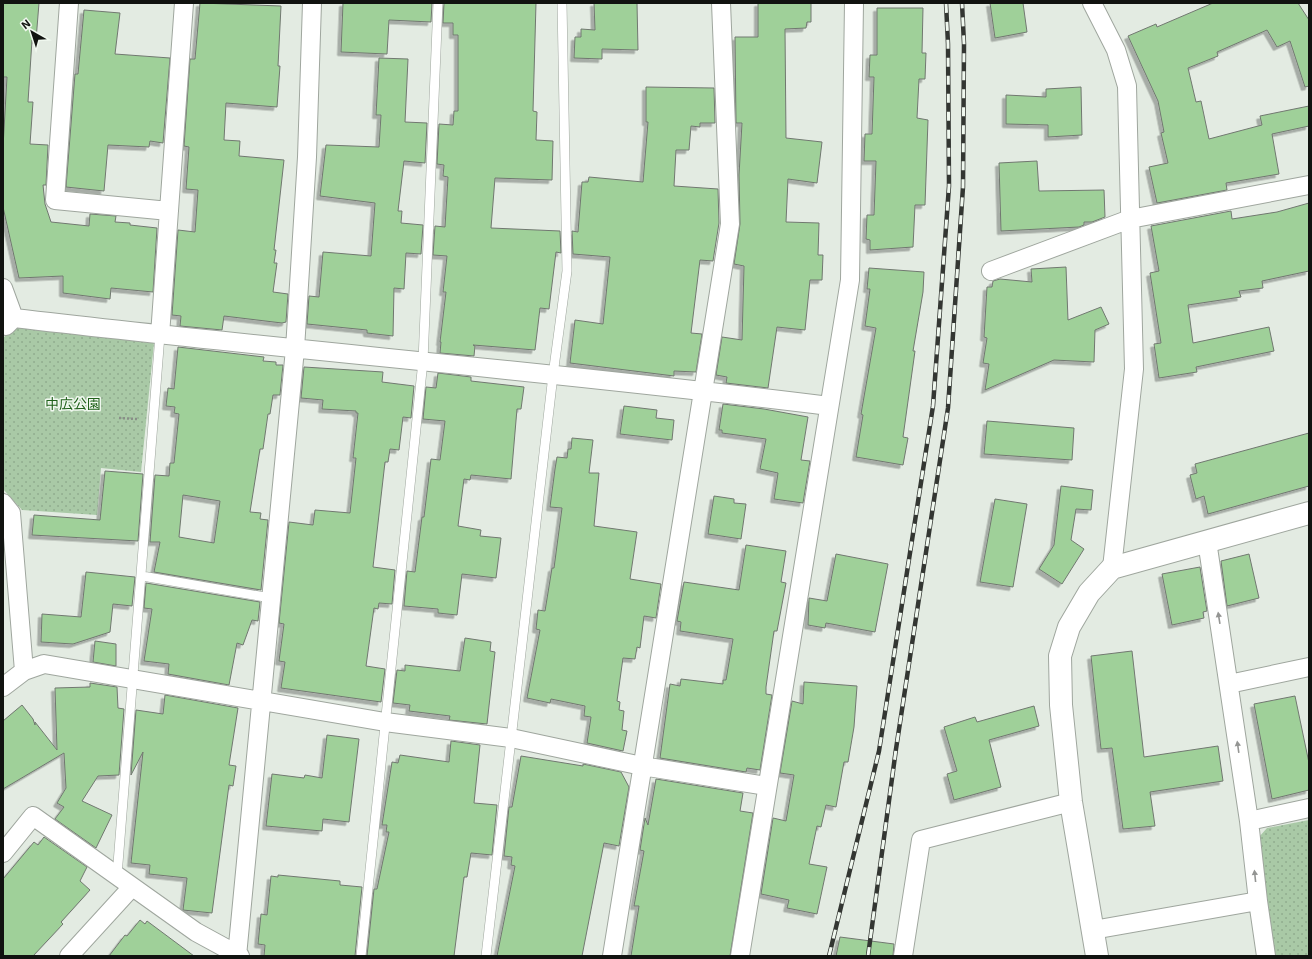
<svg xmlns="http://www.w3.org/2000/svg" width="1312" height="959" font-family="'Exo 2','Noto Sans JP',sans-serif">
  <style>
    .park { fill: url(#park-dots) }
    .building { fill: #9fd099; stroke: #717870; fill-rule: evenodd; filter: url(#shadow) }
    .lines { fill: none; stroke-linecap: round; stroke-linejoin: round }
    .lane-casing { stroke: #9fa69e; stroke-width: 10 }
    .street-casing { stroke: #9fa69e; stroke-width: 20 }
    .secondary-casing { stroke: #9fa69e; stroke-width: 24 }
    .path { stroke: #898e88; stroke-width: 2.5; stroke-dasharray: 2 2; stroke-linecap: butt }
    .lane { stroke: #fff; stroke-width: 9 }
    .street { stroke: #fff; stroke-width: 18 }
    .secondary { stroke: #fff; stroke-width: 22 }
    .rail-casing { stroke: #333632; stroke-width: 4.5 }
    .rail { stroke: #f0f8ef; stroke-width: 3; stroke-dasharray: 9; stroke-linecap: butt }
    .oneway { fill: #949593 }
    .labels { text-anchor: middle; stroke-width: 3; stroke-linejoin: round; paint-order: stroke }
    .park-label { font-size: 14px; fill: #20611b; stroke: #f0f8ef }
  </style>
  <defs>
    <pattern id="park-dots" width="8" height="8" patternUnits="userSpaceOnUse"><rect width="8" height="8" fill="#a9c9a6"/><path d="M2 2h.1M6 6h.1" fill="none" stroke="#90ac8e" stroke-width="1.8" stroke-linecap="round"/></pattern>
    <filter id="shadow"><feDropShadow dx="-3.5" dy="3.5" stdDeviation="0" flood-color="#0004"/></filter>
  </defs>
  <rect width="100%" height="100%" fill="#e3ebe2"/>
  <path class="park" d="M 15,327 L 154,343 L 141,472 L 101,468 L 97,515 L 22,510 L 3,489 L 3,338 Z
    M 1309,820 L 1309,956 L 1275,956 L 1259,837 L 1267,828 Z"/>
  <path class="building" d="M 3,3 L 39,3 L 36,40 L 32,40 L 28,102 L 33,102 L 30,144 L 48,145 L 46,185 L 43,185 L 45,204 L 51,222 L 89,226 L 90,214 L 116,216 L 115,222 L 130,223 L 130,225 L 157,228 L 153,292 L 111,288 L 110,299 L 63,293 L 63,276 L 19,278 L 3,207 L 3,147 L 7,77 L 3,77 Z
    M 200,3 L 281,6 L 278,66 L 280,66 L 277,107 L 226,103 L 224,140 L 240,141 L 239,156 L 284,160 L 274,250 L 276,250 L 274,263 L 277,263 L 273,292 L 288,294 L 286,322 L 282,323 L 224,316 L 222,330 L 180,326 L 181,316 L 172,315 L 178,230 L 195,232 L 198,190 L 186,189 L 189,147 L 184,146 L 190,59 L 195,59 Z
    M 343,3 L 432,3 L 431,22 L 389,20 L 387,54 L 341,52 Z
    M 444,3 L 536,3 L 533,111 L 537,112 L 536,140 L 553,141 L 552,180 L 495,178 L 491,228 L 560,231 L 561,253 L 556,252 L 549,309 L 540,308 L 535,350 L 473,345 L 475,346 L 474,356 L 440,353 L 441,342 L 440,342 L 446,292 L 443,292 L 447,256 L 433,255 L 435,226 L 445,227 L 448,177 L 443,176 L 444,165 L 437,164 L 439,124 L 453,125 L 454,111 L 458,111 L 458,35 L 453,35 L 453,23 L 443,23 Z
    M 594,3 L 637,3 L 638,50 L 602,49 L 602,59 L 574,58 L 575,37 L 581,37 L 581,29 L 595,30 Z
    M 758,3 L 811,3 L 811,22 L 807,22 L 806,28 L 785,29 L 786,138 L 822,142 L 817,183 L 788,179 L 786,222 L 819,223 L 818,255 L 823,255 L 822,280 L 810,280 L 805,330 L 777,327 L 768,388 L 726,383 L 727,377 L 716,375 L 722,337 L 742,340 L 744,266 L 734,264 L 740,224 L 739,175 L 742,123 L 736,123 L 735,37 L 758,37 Z
    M 990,3 L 1023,3 L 1027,32 L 995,38 Z
    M 1213,3 L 1298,3 L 1309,20 L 1309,86 L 1305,87 L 1290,41 L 1277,47 L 1267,30 L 1217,52 L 1218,56 L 1188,68 L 1196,102 L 1201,101 L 1209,139 L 1262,125 L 1260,116 L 1309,106 L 1309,126 L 1272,134 L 1279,174 L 1226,183 L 1227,190 L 1157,203 L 1149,167 L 1168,163 L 1161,133 L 1164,132 L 1158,101 L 1128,36 L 1156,24 L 1157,27 Z
    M 877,8 L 923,8 L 922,53 L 926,53 L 925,79 L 919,79 L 917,118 L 928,120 L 925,205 L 915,205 L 913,247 L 870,250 L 870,240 L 866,239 L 867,215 L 874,215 L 876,161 L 864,161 L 865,134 L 872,134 L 874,77 L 869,77 L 870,55 L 877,55 Z
    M 84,10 L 120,13 L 115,54 L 170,58 L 163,143 L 150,141 L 149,147 L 108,145 L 104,191 L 66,187 L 75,74 L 78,74 Z
    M 379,58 L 408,59 L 405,122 L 427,123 L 425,163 L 404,161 L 398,211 L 402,211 L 401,223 L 423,225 L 421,254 L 406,253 L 404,289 L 394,288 L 393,336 L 367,333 L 367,330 L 307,324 L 309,296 L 319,297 L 323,252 L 371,256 L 375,203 L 320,196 L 326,145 L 379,147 L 381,115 L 376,115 Z
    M 646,87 L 714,88 L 715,123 L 700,123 L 700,127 L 691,126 L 689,150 L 676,150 L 674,186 L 718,189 L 719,223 L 713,261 L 700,260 L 691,333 L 702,334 L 696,372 L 674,371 L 674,376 L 570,363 L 575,320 L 603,324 L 610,257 L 573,254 L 572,231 L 578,232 L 582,182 L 588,182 L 589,177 L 643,182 L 648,122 L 646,122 Z
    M 1081,87 L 1082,135 L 1048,137 L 1048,125 L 1006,124 L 1006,95 L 1046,97 L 1046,89 Z
    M 1037,161 L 1039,191 L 1104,190 L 1105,217 L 1092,222 L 1084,222 L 1084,225 L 1079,227 L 1001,231 L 999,163 Z
    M 1309,203 L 1309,271 L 1262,281 L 1263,288 L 1239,291 L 1241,297 L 1188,305 L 1193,343 L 1269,327 L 1274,351 L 1196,367 L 1197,372 L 1159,378 L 1154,344 L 1161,343 L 1150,273 L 1159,271 L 1151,226 L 1231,211 L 1232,219 L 1277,212 Z
    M 1066,267 L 1068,320 L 1101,307 L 1109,324 L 1095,330 L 1094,362 L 1054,360 L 985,390 L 989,364 L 983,363 L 987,338 L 984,337 L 987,287 L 992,287 L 993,281 L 1000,279 L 1032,282 L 1031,269 Z
    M 869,268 L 924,272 L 923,292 L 913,351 L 915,351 L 903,437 L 908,438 L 903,465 L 856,457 L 863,415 L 861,414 L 876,328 L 865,326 L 870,289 L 867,289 Z
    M 178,347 L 264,357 L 263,361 L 276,362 L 276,365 L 283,365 L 280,395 L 273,395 L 270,414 L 268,414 L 263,449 L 260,449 L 250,512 L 261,513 L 260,519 L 268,520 L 261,590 L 154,572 L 160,542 L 150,542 L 155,475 L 169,476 L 170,463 L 174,463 L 179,414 L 174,413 L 175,407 L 166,406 L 168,388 L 174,389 ZM 183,495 L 220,501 L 214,543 L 179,537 Z
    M 304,367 L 383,372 L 382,382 L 414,386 L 411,418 L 403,417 L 399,450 L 390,449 L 388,462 L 385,462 L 373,567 L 395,570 L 392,604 L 379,603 L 378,609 L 374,608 L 366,666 L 385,669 L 381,702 L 281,688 L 285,662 L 279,661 L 284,624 L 279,623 L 289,522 L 313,525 L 315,510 L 350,513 L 356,458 L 353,458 L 358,413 L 356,413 L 356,411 L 322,409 L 323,400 L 301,398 Z
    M 438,373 L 471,377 L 471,381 L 524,387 L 521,409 L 517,409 L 511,479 L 471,475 L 470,480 L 464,479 L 458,526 L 481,530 L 480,536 L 501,538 L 496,578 L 462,574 L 457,615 L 438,613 L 438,609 L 404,606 L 407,571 L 415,572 L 422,517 L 424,517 L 431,459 L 440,460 L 445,421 L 423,419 L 426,387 L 436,388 Z
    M 723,404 L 764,409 L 808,417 L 801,460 L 810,461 L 803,503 L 774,499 L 778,473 L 760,469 L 766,439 L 722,433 L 722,430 L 719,430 Z
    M 624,406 L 657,410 L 656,418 L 674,420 L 672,440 L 620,434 Z
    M 987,421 L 1074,428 L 1072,460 L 984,454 Z
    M 1309,433 L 1309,486 L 1208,514 L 1204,496 L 1196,499 L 1190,475 L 1197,473 L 1195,464 Z
    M 572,438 L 593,440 L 589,473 L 599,473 L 594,526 L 637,532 L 630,579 L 661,584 L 656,618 L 644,616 L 640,648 L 637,647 L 635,659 L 623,658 L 617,701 L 620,702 L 619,710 L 624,711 L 622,730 L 627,731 L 623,751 L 587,743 L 591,717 L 584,716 L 585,706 L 551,699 L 550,703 L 527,698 L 540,630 L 536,629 L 538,610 L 545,611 L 552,568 L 554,568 L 562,508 L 550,507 L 555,469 L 557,457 L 567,458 L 568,449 L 571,449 Z
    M 105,471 L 143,474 L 138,541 L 32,535 L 34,515 L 100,520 Z
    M 1061,486 L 1093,490 L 1091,510 L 1076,509 L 1071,540 L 1084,549 L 1062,584 L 1039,569 L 1054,545 Z
    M 714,496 L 734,499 L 734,503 L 746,504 L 741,539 L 708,534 Z
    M 995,499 L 1027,504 L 1013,587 L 980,582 Z
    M 746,545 L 786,551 L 781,582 L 786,583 L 777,631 L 774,631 L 766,687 L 766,694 L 772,695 L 760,770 L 747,768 L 746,772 L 660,758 L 670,684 L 680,686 L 681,679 L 723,684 L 723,680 L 726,680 L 733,639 L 680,631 L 681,622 L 677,621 L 684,582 L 739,590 Z
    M 836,554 L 888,564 L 875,632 L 826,623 L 825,628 L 808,625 L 809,598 L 827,601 Z
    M 1249,554 L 1259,598 L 1227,606 L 1221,561 Z
    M 1200,567 L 1207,611 L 1203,612 L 1204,618 L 1172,625 L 1162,574 Z
    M 86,572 L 135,577 L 132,606 L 113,604 L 110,632 L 73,644 L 41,642 L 42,614 L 81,617 Z
    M 146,583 L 260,602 L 258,621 L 252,620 L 243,645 L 237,643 L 229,685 L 168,674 L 169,664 L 144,661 L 152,609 L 144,608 Z
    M 465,638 L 491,642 L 490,651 L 495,652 L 487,724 L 449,720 L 450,716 L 409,711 L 410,705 L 393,703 L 397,670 L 405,671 L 405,665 L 460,671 Z
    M 95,641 L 116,644 L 116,666 L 93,662 Z
    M 1132,651 L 1144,757 L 1218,746 L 1223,781 L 1150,792 L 1155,826 L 1123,829 L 1112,748 L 1101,749 L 1091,656 Z
    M 804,682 L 857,686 L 854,727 L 848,762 L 844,762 L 836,807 L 826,805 L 821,827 L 817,826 L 809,864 L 827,867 L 817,914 L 787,908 L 789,900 L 761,894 L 773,818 L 786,821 L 794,775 L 780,773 L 792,701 L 803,704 Z
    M 90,683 L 117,687 L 118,708 L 124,709 L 119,775 L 98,776 L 82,801 L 112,815 L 96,848 L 55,819 L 64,807 L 57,803 L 66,788 L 64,753 L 3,789 L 3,721 L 22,705 L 33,719 L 35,725 L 35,722 L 57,750 L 55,688 L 90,687 Z
    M 165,695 L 238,708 L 229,765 L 236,766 L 233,786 L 229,785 L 212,913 L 183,910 L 187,878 L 149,874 L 150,865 L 131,863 L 143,752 L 131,775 L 136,710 L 163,714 Z
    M 1295,696 L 1309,763 L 1309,790 L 1272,799 L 1254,704 Z
    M 1034,706 L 1039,726 L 989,740 L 1001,787 L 954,800 L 947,774 L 957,771 L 944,727 L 975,717 L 977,722 Z
    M 327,735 L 359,739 L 349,822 L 323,819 L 322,831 L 266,826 L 272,774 L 304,778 L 305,775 L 322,778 Z
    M 451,741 L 480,745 L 474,803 L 497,805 L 492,855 L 471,853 L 467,877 L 464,877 L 454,956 L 367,956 L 374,889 L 377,889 L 389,832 L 386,832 L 387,825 L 382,825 L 392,762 L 398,763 L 400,755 L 449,762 Z
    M 521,756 L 583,766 L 583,764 L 621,772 L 629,787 L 619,846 L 604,843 L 582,956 L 497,956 L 515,866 L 511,865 L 512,857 L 504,856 L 509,807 L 512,807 Z
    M 656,779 L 743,793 L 740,811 L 753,813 L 730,956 L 631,956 L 639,906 L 634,906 L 644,851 L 640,850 L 645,818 L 648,825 Z
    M 44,837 L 87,867 L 80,881 L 90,890 L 61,922 L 63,924 L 33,956 L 3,956 L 3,879 L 34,842 L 38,845 Z
    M 278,875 L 340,881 L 340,885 L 362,887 L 355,956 L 264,956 L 265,945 L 258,944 L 261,914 L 267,915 L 271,876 L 278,877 Z
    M 140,920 L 145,924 L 147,921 L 194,956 L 109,956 L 125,935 L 127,936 Z
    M 840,937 L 894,944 L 893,956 L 836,956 Z"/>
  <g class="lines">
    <defs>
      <path id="lane" d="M 142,576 L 271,598
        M 117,876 L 160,335
        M 361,956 L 423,361 L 438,3
        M 486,956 L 553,375 L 567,271 L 562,3"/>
      <path id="street" d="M 69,3 L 55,200 L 169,211
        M 1092,3 L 1116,50 L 1127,86 L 1128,129 L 1134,369 L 1112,568
        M 991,271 L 1130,219 L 1309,185
        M 3,288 L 14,318 L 6,326
        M 3,318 L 14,318 C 286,350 558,372 829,406
        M 160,335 L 184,3
        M 3,503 L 11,513 L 24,671
        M 1207,541 L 1249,821 L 1258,901 L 1266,956
        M 1229,684 L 1309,667
        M 3,687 L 24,671 L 44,664 L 385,722 L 511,738 L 642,766 L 767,786
        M 1249,821 L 1309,808
        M 3,853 L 33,816 L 196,932 L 240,956
        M 1093,930 L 1258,901
        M 69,956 L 132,887
        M 237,956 L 295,349 L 307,157 L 312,3
        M 612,956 L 730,224 L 721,3
        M 740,956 L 850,280 L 854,3
        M 903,956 L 921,840 L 1071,802"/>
      <path id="secondary" d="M 1097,956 L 1071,802 L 1061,705 L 1060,656 L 1069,627 L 1089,593 L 1112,568 L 1309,513"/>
    </defs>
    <use href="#lane" class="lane-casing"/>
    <use href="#street" class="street-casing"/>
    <use href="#secondary" class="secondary-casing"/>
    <path class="path" d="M 119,418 L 137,419"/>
    <use href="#lane" class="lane"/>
    <use href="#street" class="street"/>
    <use href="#secondary" class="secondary"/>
    <defs>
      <path id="rail" d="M 829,956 L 879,751 L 933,406 L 949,186 L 948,44 L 946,3
        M 868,956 L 896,749 L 948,408 L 963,187 L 964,44 L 962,3"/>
    </defs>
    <use href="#rail" class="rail-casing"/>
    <use href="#rail" class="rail"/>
  </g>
  <defs><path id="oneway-solid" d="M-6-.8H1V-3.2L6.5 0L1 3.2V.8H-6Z"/></defs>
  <g class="oneway">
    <use href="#oneway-solid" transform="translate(1219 618) rotate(-99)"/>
    <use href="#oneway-solid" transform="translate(1238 747) rotate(-98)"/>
    <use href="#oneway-solid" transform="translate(1255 876) rotate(-96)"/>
  </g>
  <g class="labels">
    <g class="park-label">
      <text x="73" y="409">中広公園</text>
    </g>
  </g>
  <rect width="1312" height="959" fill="none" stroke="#111310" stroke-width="8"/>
  <g transform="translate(32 32) rotate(321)" stroke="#f0f8ef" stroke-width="3" paint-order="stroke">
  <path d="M0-3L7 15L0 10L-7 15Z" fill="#111310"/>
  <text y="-6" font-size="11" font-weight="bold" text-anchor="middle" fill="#111310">N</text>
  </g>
</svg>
